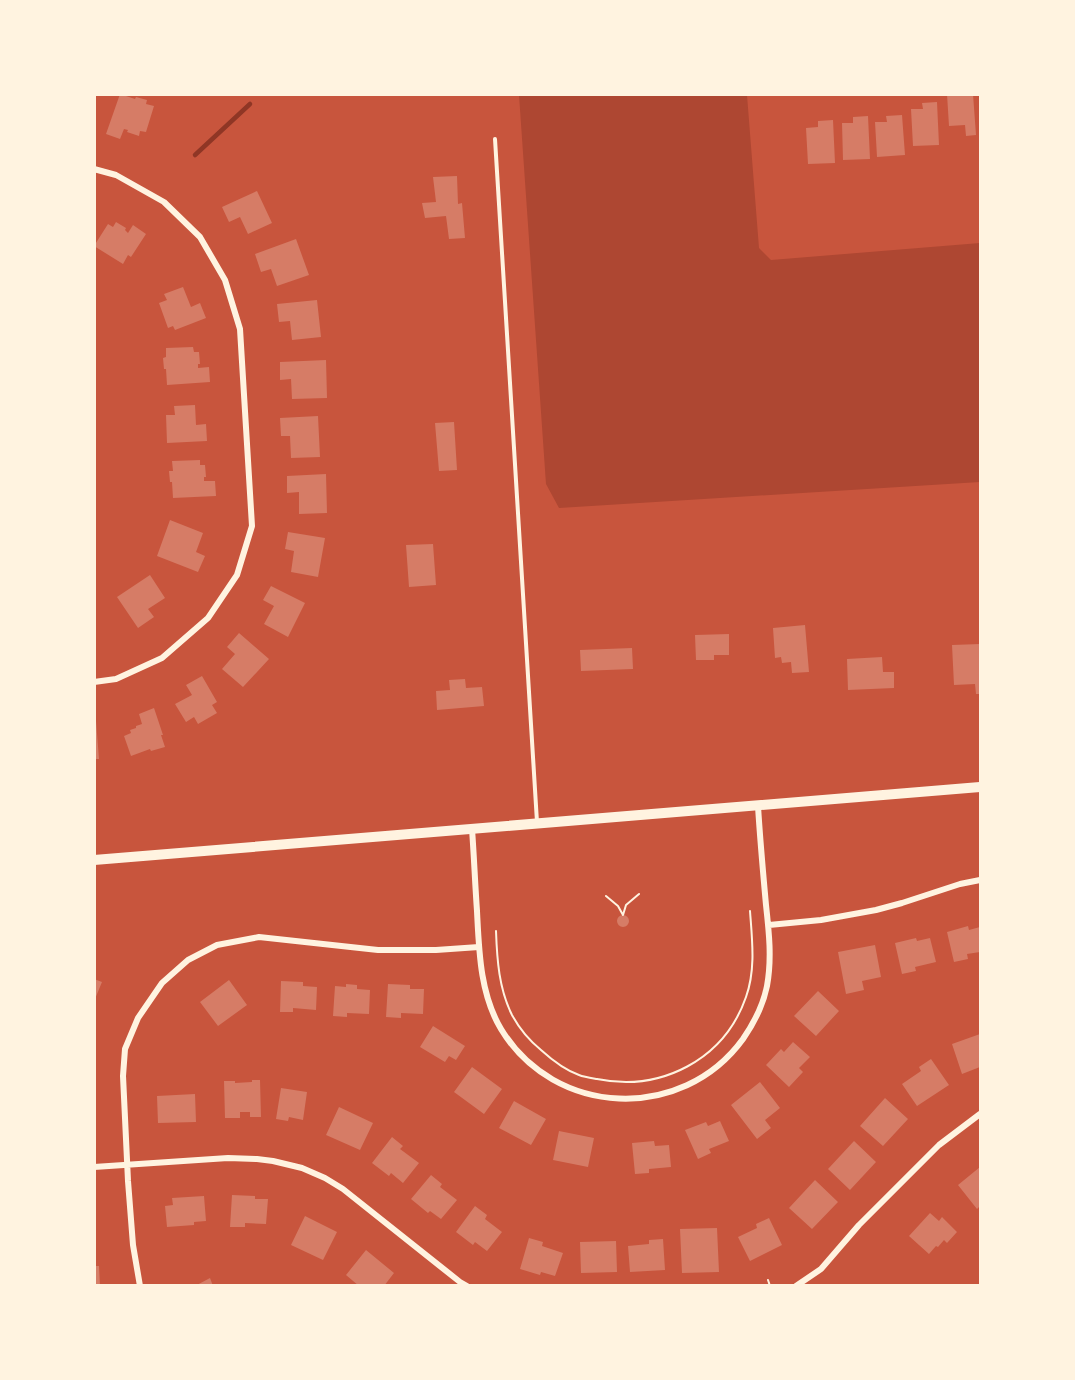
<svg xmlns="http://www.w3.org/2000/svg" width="1075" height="1380" font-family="Inter,sans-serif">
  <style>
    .green { fill: #ae4732 }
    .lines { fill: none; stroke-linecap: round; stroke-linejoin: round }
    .stream { stroke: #8f3625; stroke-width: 4.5 }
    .building { fill: #d67c66 }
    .path { stroke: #fff3e0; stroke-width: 2 }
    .service { stroke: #fff3e0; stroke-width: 4 }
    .minor { stroke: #fff3e0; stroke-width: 6 }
    .secondary { stroke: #fff3e0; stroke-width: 10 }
  </style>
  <rect width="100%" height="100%" fill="#c8553d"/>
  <path class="green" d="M 519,95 L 747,95 L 759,248 L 771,260 L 980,243 L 980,482 L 559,508 L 546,484 Z"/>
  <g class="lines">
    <path class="stream" d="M 195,155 L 250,104"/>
  </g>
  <path class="building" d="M 120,94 L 135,99 L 136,97 L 147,100 L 146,104 L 154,106 L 146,132 L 140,131 L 139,136 L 127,132 L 128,130 L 124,129 L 120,139 L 106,134 Z
    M 947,94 L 973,94 L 976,135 L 966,136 L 965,125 L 949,126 Z
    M 937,102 L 939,145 L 913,146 L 911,109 L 923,109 L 922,103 Z
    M 902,115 L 905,155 L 877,157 L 875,122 L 887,122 L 886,116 Z
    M 868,116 L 870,159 L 843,160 L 842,123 L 853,123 L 853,117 Z
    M 833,120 L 835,163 L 808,164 L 806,128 L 818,127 L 818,121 Z
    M 457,176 L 458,204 L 462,203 L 465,238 L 449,239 L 446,216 L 425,218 L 422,203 L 436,202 L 433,177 Z
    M 257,191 L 272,223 L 248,234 L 240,217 L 229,222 L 222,207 Z
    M 116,222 L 126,228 L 125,230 L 128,233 L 133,225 L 146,234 L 131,257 L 128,255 L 123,264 L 94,246 L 108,224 L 113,227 Z
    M 296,239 L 309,275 L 277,286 L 271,269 L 261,272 L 255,254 Z
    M 183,287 L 191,307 L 200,303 L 206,318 L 175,330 L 173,326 L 168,328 L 159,303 L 167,300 L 164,294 Z
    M 317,300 L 321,337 L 292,340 L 290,321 L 279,322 L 277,304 Z
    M 193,347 L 194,352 L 199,352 L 200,364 L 198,364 L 198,368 L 209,367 L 210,382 L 167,385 L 166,369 L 164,369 L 163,358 L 166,357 L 166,348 Z
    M 326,360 L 327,398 L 292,399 L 291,379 L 280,380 L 280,362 Z
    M 195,405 L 196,425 L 206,424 L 207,441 L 167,443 L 166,415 L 175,415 L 174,406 Z
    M 318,416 L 320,457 L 291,458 L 290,436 L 281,436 L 280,418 Z
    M 454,422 L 457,470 L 439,471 L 435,423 Z
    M 200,460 L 200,465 L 205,465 L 206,477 L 204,477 L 204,481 L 215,481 L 216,496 L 173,498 L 172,482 L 170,482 L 169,471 L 173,471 L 172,461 Z
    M 326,474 L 327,513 L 299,514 L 299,492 L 287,493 L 287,476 Z
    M 170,520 L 203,533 L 196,552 L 205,556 L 198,572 L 157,556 Z
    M 288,532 L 325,538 L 318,577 L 291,572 L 294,551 L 285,549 Z
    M 433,544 L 436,585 L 409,587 L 406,545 Z
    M 150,575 L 165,598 L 148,609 L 154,617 L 138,628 L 117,597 Z
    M 271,586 L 305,603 L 288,637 L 264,624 L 274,606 L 263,600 Z
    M 805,625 L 809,672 L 792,673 L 791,662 L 782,663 L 781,657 L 775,658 L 773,628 Z
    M 239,633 L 269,659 L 243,687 L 222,669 L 235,654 L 227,647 Z
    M 729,634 L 729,655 L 714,655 L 714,660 L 696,660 L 695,635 Z
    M 980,644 L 980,694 L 976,694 L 975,684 L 954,685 L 952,645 Z
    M 632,648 L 633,669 L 581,671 L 580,650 Z
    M 882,657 L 883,672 L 894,672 L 894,688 L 848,690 L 847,659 Z
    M 202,676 L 217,702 L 212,705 L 217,713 L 198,724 L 194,717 L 186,722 L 175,704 L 192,695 L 186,685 Z
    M 465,679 L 466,688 L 482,687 L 484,706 L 437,710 L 436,691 L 450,690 L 449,680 Z
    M 154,708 L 163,735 L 161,735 L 165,747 L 151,751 L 150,749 L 131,756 L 124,736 L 131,733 L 130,730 L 136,728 L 136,726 L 142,724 L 139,714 Z
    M 94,721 L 96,721 L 99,759 L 94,759 Z
    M617 921a6 6 0 1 1 12 0a6 6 0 1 1-12 0Z
    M 968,926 L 969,930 L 980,927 L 980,952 L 967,954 L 968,959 L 954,962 L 947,932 Z
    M 916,938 L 917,941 L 930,938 L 936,962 L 915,967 L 916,971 L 902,974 L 895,943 Z
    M 875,945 L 881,977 L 862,981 L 864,990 L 846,994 L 838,952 Z
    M 94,979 L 102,982 L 95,999 L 94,999 Z
    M 229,980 L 247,1005 L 218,1026 L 200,1002 Z
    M 281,981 L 303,982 L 303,986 L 317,987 L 316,1010 L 293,1008 L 293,1012 L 280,1012 Z
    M 346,984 L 357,985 L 357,989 L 370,990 L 369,1014 L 347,1013 L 347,1017 L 333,1016 L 335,986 L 346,987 Z
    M 388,984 L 410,985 L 410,989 L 424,989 L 423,1014 L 401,1013 L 401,1018 L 386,1017 Z
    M 818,991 L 839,1011 L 816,1036 L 794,1016 Z
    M 433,1026 L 465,1046 L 456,1060 L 449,1056 L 445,1062 L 420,1047 Z
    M 980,1034 L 980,1067 L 962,1074 L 952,1044 Z
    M 793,1042 L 810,1057 L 799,1068 L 803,1072 L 789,1087 L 766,1065 L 781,1049 L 784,1052 Z
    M 931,1059 L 949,1085 L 917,1106 L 902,1084 L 921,1071 L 919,1067 Z
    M 472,1067 L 502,1089 L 484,1114 L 454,1092 Z
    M 252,1080 L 260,1080 L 261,1117 L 250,1117 L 250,1112 L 240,1112 L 240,1118 L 225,1118 L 224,1081 L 235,1081 L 235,1083 L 252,1082 Z
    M 760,1082 L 780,1108 L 765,1120 L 771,1128 L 757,1139 L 731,1105 Z
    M 281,1088 L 307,1092 L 303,1120 L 289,1117 L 288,1121 L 276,1119 Z
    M 195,1094 L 196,1122 L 158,1123 L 157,1096 Z
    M 885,1098 L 908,1119 L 883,1146 L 860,1126 Z
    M 514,1101 L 546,1119 L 531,1145 L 499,1128 Z
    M 339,1107 L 373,1123 L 360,1150 L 326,1135 Z
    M 720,1121 L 729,1141 L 709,1149 L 711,1153 L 698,1159 L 685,1130 L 706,1122 L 708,1126 Z
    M 559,1131 L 594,1138 L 588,1167 L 553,1160 Z
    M 392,1137 L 403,1146 L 400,1149 L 419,1163 L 403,1183 L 391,1173 L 389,1176 L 372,1163 Z
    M 654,1141 L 655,1146 L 669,1145 L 671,1167 L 649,1169 L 649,1173 L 635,1174 L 632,1143 Z
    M 854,1141 L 876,1162 L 850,1190 L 828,1169 Z
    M 980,1167 L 980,1206 L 977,1209 L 958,1185 Z
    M 431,1175 L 442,1184 L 440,1187 L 457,1200 L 441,1219 L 430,1211 L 428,1213 L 411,1199 Z
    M 815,1180 L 838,1202 L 812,1229 L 789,1208 Z
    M 232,1195 L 255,1196 L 255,1199 L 268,1199 L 266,1224 L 245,1223 L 245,1227 L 230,1227 Z
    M 204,1196 L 206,1221 L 194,1222 L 194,1225 L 167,1227 L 165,1206 L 173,1205 L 172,1198 Z
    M 475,1206 L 487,1215 L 485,1219 L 502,1232 L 487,1251 L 475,1242 L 473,1245 L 456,1232 Z
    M 930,1213 L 939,1221 L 942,1217 L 957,1232 L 947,1243 L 944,1240 L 938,1247 L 936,1246 L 929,1254 L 909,1236 Z
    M 305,1216 L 337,1232 L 323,1260 L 291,1245 Z
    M 769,1218 L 782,1245 L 750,1261 L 738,1237 L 757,1228 L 756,1224 Z
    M 717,1228 L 719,1272 L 682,1273 L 680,1229 Z
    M 529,1238 L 543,1242 L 542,1246 L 563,1253 L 555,1276 L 541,1272 L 540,1275 L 520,1269 Z
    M 663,1239 L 665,1270 L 630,1272 L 628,1246 L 649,1244 L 649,1240 Z
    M 616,1241 L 617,1272 L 581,1273 L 580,1242 Z
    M 366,1250 L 394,1273 L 384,1286 L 359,1286 L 346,1275 Z
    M 94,1266 L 99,1266 L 100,1286 L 94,1286 Z
    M 210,1278 L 213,1286 L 195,1286 Z"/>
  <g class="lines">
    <path class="path" d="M 606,896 L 618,906 L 623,915 L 626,905 L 639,894
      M 496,931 C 497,960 499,989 512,1015 C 519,1028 530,1041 541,1050 C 552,1060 565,1070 579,1075 C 584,1077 591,1078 597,1079 C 661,1092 724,1060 746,997 C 756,969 752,939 750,911
      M 768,1280 L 770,1286"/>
    <path class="service" d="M 495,139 L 537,822"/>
    <path class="minor" d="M 94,169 L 116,175 L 164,202 L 200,237 L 225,280 L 240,329 L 252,526 L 237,575 L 208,618 L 162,658 L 116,679 L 94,682
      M 472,829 C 474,856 475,883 477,911 C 479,951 480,994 501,1029 C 554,1117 682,1123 743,1039 C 754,1023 763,1006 767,986 C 772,959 769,932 766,905 C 763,872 760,839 758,806
      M 769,925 L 821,920 L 876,910 L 902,903 L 960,884 L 980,880
      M 94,1167 L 228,1158 L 257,1159 L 273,1161 L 302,1168 L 325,1178 L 343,1189 L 460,1282 L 467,1286
      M 140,1286 L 133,1245 L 128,1181 L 123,1076 L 125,1049 L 138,1018 L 162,983 L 188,960 L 217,945 L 259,937 L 378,950 L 436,950 L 479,947
      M 796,1286 L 821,1269 L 859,1225 L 939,1145 L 980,1114"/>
    <path class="secondary" d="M 94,860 L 980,787"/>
  </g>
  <rect width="1075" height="1380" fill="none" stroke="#fff3e0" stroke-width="192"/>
</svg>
